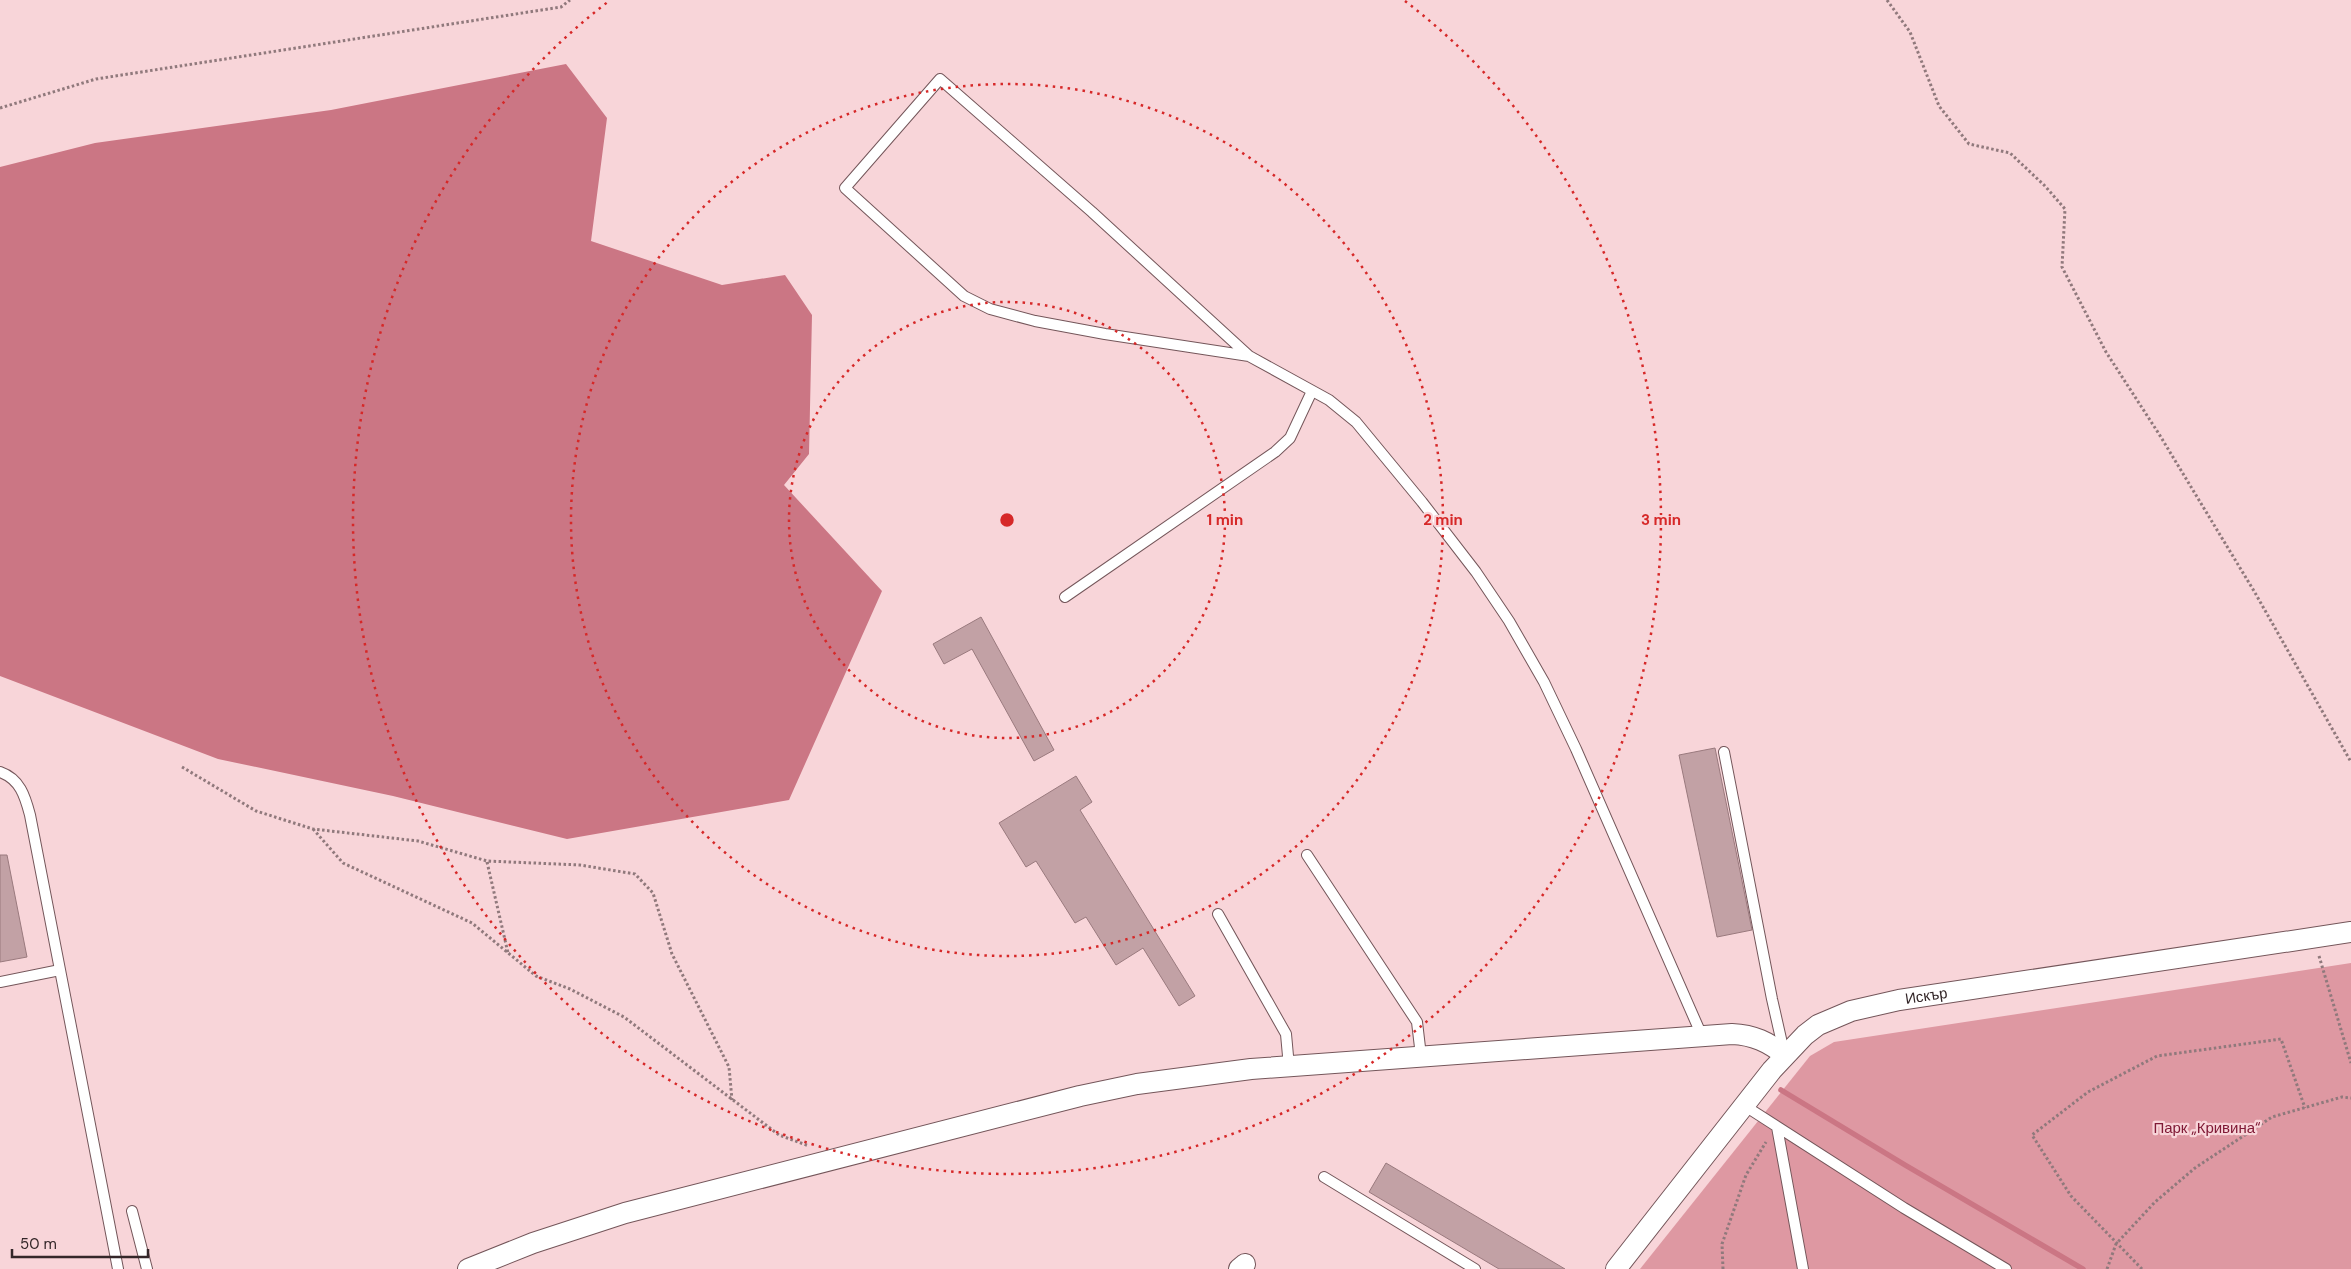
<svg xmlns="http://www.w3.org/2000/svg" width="2351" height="1269" font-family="'DM Sans',sans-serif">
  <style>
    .green { fill: #de98a2 }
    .water { fill: #cb7684 }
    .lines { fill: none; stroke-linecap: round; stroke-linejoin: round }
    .stream { stroke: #cb7684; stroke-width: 5.5 }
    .building { fill: #c2a1a5; stroke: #9a7a7e }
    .lane-casing { stroke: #74565a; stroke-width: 12 }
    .street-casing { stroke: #74565a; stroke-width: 22 }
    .path { stroke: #90797c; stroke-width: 3; stroke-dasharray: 2.5 2.5; stroke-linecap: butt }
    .lane { stroke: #fff; stroke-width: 10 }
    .street { stroke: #fff; stroke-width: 20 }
    .ring { fill: none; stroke: #d62828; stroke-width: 2.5; stroke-dasharray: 2.5 5 }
    .labels { text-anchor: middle; stroke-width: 4.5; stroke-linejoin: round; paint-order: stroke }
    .street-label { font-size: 15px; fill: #342729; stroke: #f8d5d9 }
    .park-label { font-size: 15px; fill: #801a36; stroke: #f8d5d9 }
    .centre { fill: #d62828; stroke: #f8d5d9; stroke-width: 2.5 }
    .ring-label { font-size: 15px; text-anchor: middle; font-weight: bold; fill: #d62828; stroke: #f8d5d9; stroke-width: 4.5; stroke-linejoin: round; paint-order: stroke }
  </style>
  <rect width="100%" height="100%" fill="#f8d5d9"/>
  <path class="green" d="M 2351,963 L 2351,1269 L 1640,1269 L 1810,1056 L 1834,1042 Z"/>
  <path class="water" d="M 566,64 L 607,118 L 591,241 L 722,285 L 785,275 L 812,315 L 809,454 L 784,485 L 882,591 L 789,800 L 567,839 L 393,796 L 218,759 L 0,676 L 0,167 L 95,143 L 331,110 Z"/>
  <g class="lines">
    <path class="stream" d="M 1781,1090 L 1905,1165 L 2083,1269"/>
  </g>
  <path class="building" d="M 981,617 L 1054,750 L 1034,761 L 972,649 L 944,664 L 933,644 Z
    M 1715,748 L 1752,930 L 1717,937 L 1679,755 Z
    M 1076,776 L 1092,802 L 1080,810 L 1195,996 L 1179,1006 L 1143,948 L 1116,965 L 1086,917 L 1075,923 L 1036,861 L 1026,867 L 999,823 Z
    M 0,855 L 7,855 L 27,957 L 0,962 Z
    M 1386,1163 L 1565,1269 L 1499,1269 L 1369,1192 Z"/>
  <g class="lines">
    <defs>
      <path id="lane" d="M 1249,356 L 1105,334 L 1035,321 L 990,309 L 964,296 L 845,188 L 940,79 L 1092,212 L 1249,356 L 1329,400 L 1356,422 L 1422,502 L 1476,572 L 1509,621 L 1544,682 L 1576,749 L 1702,1036
        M 1065,597 L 1275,452 L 1290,438 L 1312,391
        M 1724,752 L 1772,999 L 1784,1052
        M 0,772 C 20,779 25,796 30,815 L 118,1269
        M 1307,855 L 1417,1022 L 1421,1056
        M 1218,914 L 1286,1034 L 1289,1067
        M 0,982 L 60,970
        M 1745,1106 L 1904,1208 L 2006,1269
        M 1777,1127 L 1803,1269
        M 1324,1177 L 1475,1269
        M 132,1211 L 147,1269"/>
      <g id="street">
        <path d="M 468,1269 L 533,1243 L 625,1213 L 1080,1096 L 1137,1084 L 1251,1069 L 1732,1034 C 1754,1035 1768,1042 1785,1055"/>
        <path d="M 1239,1269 L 1245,1264"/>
        <path id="s1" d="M 1616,1269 L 1772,1070 L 1805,1035 L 1818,1025 L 1851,1011 L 1899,1000 L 2351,932"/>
      </g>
    </defs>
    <use href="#lane" class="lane-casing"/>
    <use href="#street" class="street-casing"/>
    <path class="path" d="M 1887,0 L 1910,32 L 1939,106 L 1969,144 L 2010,153 L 2045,186 L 2065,209 L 2062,267 L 2106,352 L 2159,434 L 2254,591 L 2351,762
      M 0,108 L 96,79 L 561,7 L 570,0
      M 182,767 L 256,811 L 313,829 L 418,841 L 487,861 L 580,865 L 635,874 L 653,893 L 672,954 L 729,1067 L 732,1100
      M 313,829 L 343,863 L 472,923 L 536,976 L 570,989 L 624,1017 L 779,1135 L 809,1146
      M 487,862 L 508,953
      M 2319,956 L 2351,1063
      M 1723,1269 L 1722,1244 L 1746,1175 L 1766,1142
      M 2107,1269 L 2116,1244 L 2155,1202 L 2195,1168 L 2272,1117 L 2342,1097 L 2351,1098
      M 2142,1269 L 2071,1196 L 2032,1135 L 2088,1092 L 2157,1056 L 2281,1039 L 2305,1108"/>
    <use href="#lane" class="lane"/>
    <use href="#street" class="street"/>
  </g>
  <g class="ring">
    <circle cx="1007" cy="520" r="218"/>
    <circle cx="1007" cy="520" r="436"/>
    <path d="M1405 1A654 654 0 1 1 609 1"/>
  </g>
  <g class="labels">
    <g class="street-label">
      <text dy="5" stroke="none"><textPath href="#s1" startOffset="430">Искър</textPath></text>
    </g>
    <g class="park-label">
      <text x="2207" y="1133">Парк „Кривина“</text>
    </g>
  </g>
  <circle cx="1007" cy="520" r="8" class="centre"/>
  <g class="ring-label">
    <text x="1225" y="525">1 min</text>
    <text x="1443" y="525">2 min</text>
    <text x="1661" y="525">3 min</text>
  </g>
  <path d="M12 1249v8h136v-8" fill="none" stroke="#342729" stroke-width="2.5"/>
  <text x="20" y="1249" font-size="15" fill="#342729" stroke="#f8d5d9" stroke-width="4" paint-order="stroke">50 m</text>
</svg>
